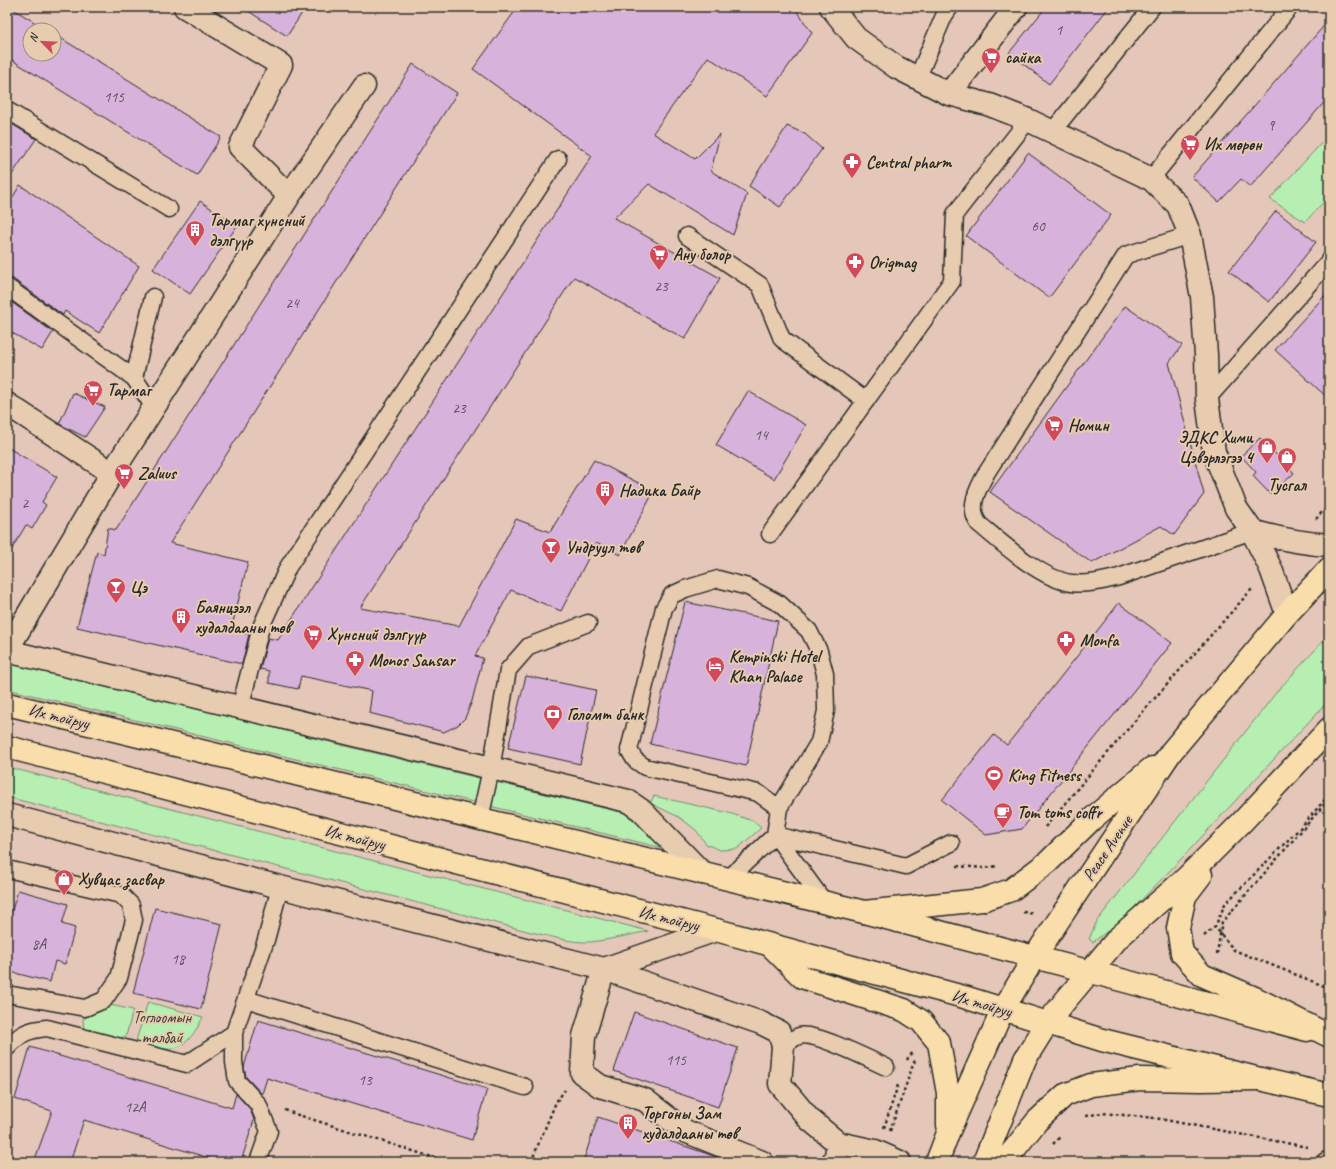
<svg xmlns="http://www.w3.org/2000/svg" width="1336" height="1169" font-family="Caveat,sans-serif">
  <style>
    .green { fill: #b7efb2; stroke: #718d6e }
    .building { fill: #d7b2db; stroke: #2b2b2b }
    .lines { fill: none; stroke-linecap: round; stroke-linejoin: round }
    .service-casing { stroke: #2b2b2b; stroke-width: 19 }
    .minor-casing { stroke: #2b2b2b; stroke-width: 25 }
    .tertiary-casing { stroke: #2b2b2b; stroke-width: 25 }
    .primary-casing { stroke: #2b2b2b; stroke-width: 25 }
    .trunk-casing { stroke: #2b2b2b; stroke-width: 25 }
    .path { stroke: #2b2b2b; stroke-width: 2.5; stroke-dasharray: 3 3; stroke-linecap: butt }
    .service { stroke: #e7ccaf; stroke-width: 16 }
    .minor { stroke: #e7ccaf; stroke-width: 22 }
    .tertiary { stroke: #e7ccaf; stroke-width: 22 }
    .primary { stroke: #f9deab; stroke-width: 22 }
    .trunk { stroke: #f9deab; stroke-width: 22 }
    .labels { text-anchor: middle; stroke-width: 4; stroke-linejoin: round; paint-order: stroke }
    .number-label { font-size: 15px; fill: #564d57 }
    .poi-label { font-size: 17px; font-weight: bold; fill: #2b2b2b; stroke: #e7ccaf; text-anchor: start }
    .street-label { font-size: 17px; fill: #2b2b2b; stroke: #e7ccaf }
    .park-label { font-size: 17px; fill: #393f38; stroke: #e7ccaf }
  </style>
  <rect width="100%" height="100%" fill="#e4c7b8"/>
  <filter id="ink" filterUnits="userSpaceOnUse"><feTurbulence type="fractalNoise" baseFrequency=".025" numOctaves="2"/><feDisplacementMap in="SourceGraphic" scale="8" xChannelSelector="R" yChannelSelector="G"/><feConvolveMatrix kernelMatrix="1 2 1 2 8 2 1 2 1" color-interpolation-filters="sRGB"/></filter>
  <g filter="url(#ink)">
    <path class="green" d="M 1329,135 L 1329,196 L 1305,222 L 1270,199 Z
      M 1329,635 L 1329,700 L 1183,857 L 1122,920 L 1093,942 L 1089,939 L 1097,921 L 1279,689 Z
      M 7,660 L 114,685 L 313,738 L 624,813 L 639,824 L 667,849 L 7,689 Z
      M 7,767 L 648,931 C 629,935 610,940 590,942 C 571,943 550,936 531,932 L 7,797 Z
      M 654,796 L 729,813 L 753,821 L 761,828 L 737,849 L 720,850 L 706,844 L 696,830 L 679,817 L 650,803 Z
      M 148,1002 L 203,1017 C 196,1031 187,1047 170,1049 C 162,1050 145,1044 136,1041 Z
      M 110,1005 L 133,1010 L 126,1036 L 116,1039 L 84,1031 L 83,1019 Z"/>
    <path class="building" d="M 7,7 L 10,7 L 47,30 L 30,30 L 30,54 L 54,54 L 54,34 L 221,137 L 197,175 L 7,57 Z
      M 242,7 L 306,7 L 287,36 Z
      M 518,7 L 794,7 L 812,33 L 767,96 L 708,57 L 653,133 L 695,159 L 720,134 L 711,171 L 747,194 L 733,235 L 649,184 L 614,218 L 720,278 L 685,339 L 574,277 L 360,608 L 459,626 L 516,519 L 550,532 L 594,460 L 654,491 L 620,555 L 596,543 L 561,611 L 511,590 L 475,656 L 483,658 L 472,701 L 465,718 L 458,725 L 444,732 L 369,713 L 372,691 L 301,676 L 298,689 L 269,683 L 269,671 L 260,669 L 268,638 L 278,640 L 592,156 L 473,69 Z
      M 1046,7 L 1109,7 L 1049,84 L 1009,53 Z
      M 1329,20 L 1329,97 L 1250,187 L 1241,179 L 1219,202 L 1192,177 Z
      M 413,64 L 457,93 L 170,543 L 248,562 L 231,630 L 249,634 L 242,664 L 77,627 L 97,552 L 104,554 L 108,528 L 116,530 Z
      M 7,121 L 36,139 L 7,182 Z
      M 787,126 L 805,134 L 822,149 L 780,207 L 749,186 Z
      M 1028,153 L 1111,215 L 1049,298 L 966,236 Z
      M 20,185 L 139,266 L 99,333 L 65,311 L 63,315 L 13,279 L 7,278 L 7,207 Z
      M 200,201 L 237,226 L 190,294 L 153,269 Z
      M 1276,211 L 1316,242 L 1269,302 L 1229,271 Z
      M 1329,291 L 1329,399 L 1275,350 Z
      M 7,299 L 53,332 L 42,350 L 7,330 Z
      M 1125,306 L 1182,345 L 1169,363 L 1204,494 L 1174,535 L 1161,526 L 1092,563 L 990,492 Z
      M 748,391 L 806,425 L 774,479 L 716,445 Z
      M 73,393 L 105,407 L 85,437 L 59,424 Z
      M 1260,438 L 1294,473 L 1271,495 L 1253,476 L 1256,472 L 1241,456 Z
      M 7,447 L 57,477 L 42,502 L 46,505 L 32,529 L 26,525 L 7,557 Z
      M 685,602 L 778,621 L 746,766 L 650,744 Z
      M 1119,603 L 1172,643 L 1022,829 L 986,835 L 942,800 L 994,735 L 1007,745 Z
      M 526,676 L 596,690 L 580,764 L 508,748 Z
      M 18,890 L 68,904 L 62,924 L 75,928 L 65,964 L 55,961 L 50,982 L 7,971 L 7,909 L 12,910 Z
      M 155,908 L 222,924 L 201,1009 L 133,993 Z
      M 634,1012 L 738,1048 L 718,1107 L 614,1071 Z
      M 258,1020 L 487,1089 L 472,1140 L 267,1078 L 262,1094 L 246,1077 L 244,1067 Z
      M 30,1047 L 232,1108 L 236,1094 L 250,1109 L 254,1120 L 241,1162 L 222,1162 L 84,1120 L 70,1162 L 34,1162 L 52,1111 L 15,1099 Z
      M 598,1117 L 708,1154 L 721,1159 L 720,1162 L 583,1162 Z"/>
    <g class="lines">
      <defs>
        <path id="service" d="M 917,79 L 944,16 L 950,7
          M 7,110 L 169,209
          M 1052,132 L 1152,7
          M 1151,179 L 1290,7
          M 1190,235 L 1126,255 L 987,472 C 978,488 967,508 979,524 C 1002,543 1041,579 1071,583 C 1088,585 1103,581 1119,577 L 1252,531
          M 687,236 L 760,285 L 782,339 L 866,401
          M 7,287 L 134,378 L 154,407
          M 134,378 L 153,297
          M 1207,399 L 1329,261
          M 770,534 L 952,281 L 955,214 L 1028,120
          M 240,708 L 261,627 L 288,567 L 558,159
          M 480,819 L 491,769 L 508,670 L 529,646 L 588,623
          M 775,835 L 906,866 L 951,843
          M 775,835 L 825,903
          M 7,869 L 121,895 L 131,905 L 134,920 L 119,978 L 104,1000 L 85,1008 L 7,994
          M 728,879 L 775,835 L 779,808 L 819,742 L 826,711 L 825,674 L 819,651 L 809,631 L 780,604 L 748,587 L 718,579 L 685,589 L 672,595 L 664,608 L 629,750 L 635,760 L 645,767 L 758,793 L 779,808
          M 246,999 L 525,1087
          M 783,1046 C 788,1043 793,1038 799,1036 C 813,1031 871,1060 886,1067
          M 7,1048 C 21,1033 27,1030 47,1028 L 187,1064 L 234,1033
          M 258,1162 L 269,1131 L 258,1104 L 237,1081 L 234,1062 L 234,1033 L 266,940 L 280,887
          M 1324,1162 L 1329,1159"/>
        <path id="minor" d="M 185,7 L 281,65 L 240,147 L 289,196
          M 831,7 L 856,38 L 896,67 L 949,94 L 990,105 L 1028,120 L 1151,179 L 1178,205 L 1190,235 L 1202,297 L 1206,355 L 1207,399 L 1214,452 L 1236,508 L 1252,531 L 1271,569 L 1287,614
          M 949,94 L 1016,7
          M 7,404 L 112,473
          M 1252,531 C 1279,539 1302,543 1329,545
          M 7,650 L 112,473 L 289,196 L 364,86
          M 762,1162 L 685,1131 L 645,1100 L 600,1086 L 582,1073 L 584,1036 L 604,969 L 761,1023 L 779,1032 L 783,1046 L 780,1084 L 809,1119 L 838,1143 L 875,1151 L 900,1162
          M 833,1162 L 836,1156 L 838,1143"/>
        <path id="tertiary" d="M 7,651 L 628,801 L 641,810 L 702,873
          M 7,815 L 280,887 L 604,969 L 716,930"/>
        <path id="primary" d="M 7,704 L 864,912 L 1125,981 L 1307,1030
          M 7,747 L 716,930 L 964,997 L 1102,1040 L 1260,1079 L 1329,1095"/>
        <path id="trunk" d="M 1201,875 L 1185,896 L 1178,928 L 1182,953 L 1202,975 L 1257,999 L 1329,1036
          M 864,912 L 982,900 L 1011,890 L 1048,862 L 1092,819 L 1152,768
          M 771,946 L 802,977 L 904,1010 L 921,1021 L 939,1043 L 948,1093 L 948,1125
          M 937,1162 L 948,1133 L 1003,1009 L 1034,958 L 1058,921 L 1171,752 L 1287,614 L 1329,569
          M 984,1162 L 1025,1059 L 1048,1022 L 1065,1001 L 1118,938 L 1186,878 L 1242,822 L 1329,729
          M 1004,1162 L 1037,1121 L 1065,1095 L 1091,1085 L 1140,1079 L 1201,1080 L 1260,1079"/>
      </defs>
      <use href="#service" class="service-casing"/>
      <use href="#minor" class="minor-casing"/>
      <use href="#tertiary" class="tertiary-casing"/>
      <use href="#primary" class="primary-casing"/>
      <use href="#trunk" class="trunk-casing"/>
      <path class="path" d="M 1316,519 L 1329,504
        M 1329,795 L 1301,827 L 1225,904 L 1215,927 L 1234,950 L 1329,988
        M 1045,827 L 1139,716 L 1252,589
        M 957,866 L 985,868 L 998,866
        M 1023,912 L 1034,914
        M 1204,936 L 1215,927
        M 1217,954 L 1222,922 L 1329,799
        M 907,1060 L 909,1056 L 914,1052
        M 285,1110 L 295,1114 L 448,1162
        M 1086,1116 L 1102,1113 L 1155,1118 L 1307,1147
        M 884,1128 L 898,1085
        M 890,1131 L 914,1062 L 917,1060
        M 1053,1144 L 1061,1136
        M 531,1162 L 556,1102 L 565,1090"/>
      <use href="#service" class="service"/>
      <use href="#minor" class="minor"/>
      <use href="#tertiary" class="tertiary"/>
      <use href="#primary" class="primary"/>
      <use href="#trunk" class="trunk"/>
    </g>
  </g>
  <defs>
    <symbol id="supermarket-pin" viewBox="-11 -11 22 30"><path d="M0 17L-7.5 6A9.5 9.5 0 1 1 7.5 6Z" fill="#d1495b" stroke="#e7ccaf"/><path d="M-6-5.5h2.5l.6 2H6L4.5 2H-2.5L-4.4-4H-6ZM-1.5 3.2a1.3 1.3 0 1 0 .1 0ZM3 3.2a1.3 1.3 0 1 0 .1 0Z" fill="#fff"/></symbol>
    <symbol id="pharmacy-pin" viewBox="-11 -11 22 30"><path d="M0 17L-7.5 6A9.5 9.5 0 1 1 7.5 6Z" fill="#d1495b" stroke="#e7ccaf"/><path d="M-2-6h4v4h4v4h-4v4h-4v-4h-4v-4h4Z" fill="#fff"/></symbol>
    <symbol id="building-pin" viewBox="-11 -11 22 30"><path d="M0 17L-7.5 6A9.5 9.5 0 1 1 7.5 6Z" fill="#d1495b" stroke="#e7ccaf"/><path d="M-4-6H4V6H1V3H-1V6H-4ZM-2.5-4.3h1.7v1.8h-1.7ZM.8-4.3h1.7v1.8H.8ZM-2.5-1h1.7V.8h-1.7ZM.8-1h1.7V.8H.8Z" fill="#fff"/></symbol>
    <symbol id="shop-pin" viewBox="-11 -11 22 30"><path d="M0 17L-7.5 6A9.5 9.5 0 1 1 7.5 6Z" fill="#d1495b" stroke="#e7ccaf"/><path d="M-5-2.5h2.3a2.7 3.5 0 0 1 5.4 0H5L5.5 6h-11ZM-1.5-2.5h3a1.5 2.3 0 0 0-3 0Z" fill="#fff"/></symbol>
    <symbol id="bar-pin" viewBox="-11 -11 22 30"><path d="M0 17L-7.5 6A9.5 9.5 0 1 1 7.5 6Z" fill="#d1495b" stroke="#e7ccaf"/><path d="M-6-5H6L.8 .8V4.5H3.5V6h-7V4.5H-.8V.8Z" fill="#fff"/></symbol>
    <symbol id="hotel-pin" viewBox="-11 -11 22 30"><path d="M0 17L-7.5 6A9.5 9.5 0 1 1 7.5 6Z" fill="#d1495b" stroke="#e7ccaf"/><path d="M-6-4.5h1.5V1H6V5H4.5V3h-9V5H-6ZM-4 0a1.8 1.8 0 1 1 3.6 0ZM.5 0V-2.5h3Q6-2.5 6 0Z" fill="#fff"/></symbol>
    <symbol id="bank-pin" viewBox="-11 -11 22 30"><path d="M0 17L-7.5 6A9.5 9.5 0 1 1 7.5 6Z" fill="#d1495b" stroke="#e7ccaf"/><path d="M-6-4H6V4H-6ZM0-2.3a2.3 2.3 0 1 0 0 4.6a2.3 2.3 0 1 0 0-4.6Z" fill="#fff"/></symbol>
    <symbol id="stadium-pin" viewBox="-11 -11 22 30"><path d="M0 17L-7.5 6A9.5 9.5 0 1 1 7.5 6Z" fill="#d1495b" stroke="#e7ccaf"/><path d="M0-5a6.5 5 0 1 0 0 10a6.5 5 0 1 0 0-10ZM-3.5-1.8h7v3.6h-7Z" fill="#fff"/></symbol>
    <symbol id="cafe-pin" viewBox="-11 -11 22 30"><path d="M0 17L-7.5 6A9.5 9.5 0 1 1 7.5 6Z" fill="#d1495b" stroke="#e7ccaf"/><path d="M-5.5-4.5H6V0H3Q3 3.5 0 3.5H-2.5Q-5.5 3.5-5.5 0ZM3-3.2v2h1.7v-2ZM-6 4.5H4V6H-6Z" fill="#fff"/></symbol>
  </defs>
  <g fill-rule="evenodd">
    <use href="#supermarket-pin" x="980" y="46" width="22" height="30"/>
    <use href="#supermarket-pin" x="1179" y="133" width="22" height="30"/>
    <use href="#pharmacy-pin" x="841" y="151" width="22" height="30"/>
    <use href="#building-pin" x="184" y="219" width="22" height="30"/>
    <use href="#supermarket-pin" x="648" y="243" width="22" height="30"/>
    <use href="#pharmacy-pin" x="844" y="251" width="22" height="30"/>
    <use href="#supermarket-pin" x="82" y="379" width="22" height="30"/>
    <use href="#supermarket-pin" x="1043" y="414" width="22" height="30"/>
    <use href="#shop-pin" x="1256" y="436" width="22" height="30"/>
    <use href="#shop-pin" x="1276" y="446" width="22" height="30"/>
    <use href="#supermarket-pin" x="113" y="462" width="22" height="30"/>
    <use href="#building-pin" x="594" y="479" width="22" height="30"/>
    <use href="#bar-pin" x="540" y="536" width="22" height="30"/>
    <use href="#bar-pin" x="105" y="576" width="22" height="30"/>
    <use href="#building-pin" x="170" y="606" width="22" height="30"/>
    <use href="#supermarket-pin" x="302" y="623" width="22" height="30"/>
    <use href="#pharmacy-pin" x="1055" y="629" width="22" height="30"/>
    <use href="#pharmacy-pin" x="344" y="649" width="22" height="30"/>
    <use href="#hotel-pin" x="704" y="655" width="22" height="30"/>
    <use href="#bank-pin" x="542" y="703" width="22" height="30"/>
    <use href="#stadium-pin" x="983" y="764" width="22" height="30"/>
    <use href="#cafe-pin" x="992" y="801" width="22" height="30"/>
    <use href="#shop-pin" x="53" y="868" width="22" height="30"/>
    <use href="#building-pin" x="617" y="1112" width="22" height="30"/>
  </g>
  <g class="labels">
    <g class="number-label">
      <text x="1059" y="35">1</text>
      <text x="114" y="102">115</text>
      <text x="1271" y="130">9</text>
      <text x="1038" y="231">60</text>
      <text x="661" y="291">23</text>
      <text x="292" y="308">24</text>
      <text x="459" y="413">23</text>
      <text x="761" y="440">14</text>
      <text x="25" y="508">2</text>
      <text x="39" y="949">8А</text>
      <text x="178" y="964">18</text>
      <text x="676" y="1065">115</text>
      <text x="365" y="1085">13</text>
      <text x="135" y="1112">12А</text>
    </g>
    <g class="poi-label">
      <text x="1005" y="63">сайка</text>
      <text x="1204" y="150">Их мөрөн</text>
      <text x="866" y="168">Central pharm</text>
      <text x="209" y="226">Тармаг хүнсний<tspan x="209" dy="20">дэлгүүр</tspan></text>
      <text x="673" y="260">Ану болор</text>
      <text x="869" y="268">Origmag</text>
      <text x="107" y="396">Тармаг</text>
      <text x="1068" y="431">Номин</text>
      <text x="1253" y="443" text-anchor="end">ЭДКС Хими<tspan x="1253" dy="20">Цэвэрлэгээ 4</tspan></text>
      <text x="138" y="479">Zaluus</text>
      <text x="1287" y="491" text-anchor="middle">Тусгал</text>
      <text x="619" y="496">Надика Байр</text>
      <text x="565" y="553">Ундруул төв</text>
      <text x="130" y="593">Цэ</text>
      <text x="195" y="613">Баянцээл<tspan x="195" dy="20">худалдааны төв</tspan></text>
      <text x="327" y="640">Хүнсний дэлгүүр</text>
      <text x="1080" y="646">Monfa</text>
      <text x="729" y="662">Kempinski Hotel<tspan x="729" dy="20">Khan Palace</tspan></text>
      <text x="369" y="666">Monos Sansar</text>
      <text x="567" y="720">Голомт банк</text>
      <text x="1008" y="781">King Fitness</text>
      <text x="1017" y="818">Tom toms coffr</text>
      <text x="78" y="885">Хувцас засвар</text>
      <text x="642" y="1119">Торгоны Зам<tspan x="642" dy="20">худалдааны төв</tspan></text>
    </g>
    <g class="street-label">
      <text transform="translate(59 716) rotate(14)" y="6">Их тойруу</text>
      <text transform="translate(355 837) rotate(14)" y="6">Их тойруу</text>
      <text transform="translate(1107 848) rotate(-56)" y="6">Peace Avenue</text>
      <text transform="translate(669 918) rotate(14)" y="6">Их тойруу</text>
      <text transform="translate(982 1003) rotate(16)" y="6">Их тойруу</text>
    </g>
    <g class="park-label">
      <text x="162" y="1023">Тоглоомын<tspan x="162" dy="20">талбай</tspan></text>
    </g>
  </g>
  <rect width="1336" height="1169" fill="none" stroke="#e7ccaf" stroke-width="24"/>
  <rect x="12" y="12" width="1312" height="1145" fill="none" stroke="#2b2b2b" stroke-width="1.5" filter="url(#ink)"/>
  <g transform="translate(42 42) rotate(294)"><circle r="19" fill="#e7ccaf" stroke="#9c8c7a"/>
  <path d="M0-3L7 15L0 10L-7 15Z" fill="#d1495b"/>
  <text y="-6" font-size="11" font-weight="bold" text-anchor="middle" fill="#2b2b2b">N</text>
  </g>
</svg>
